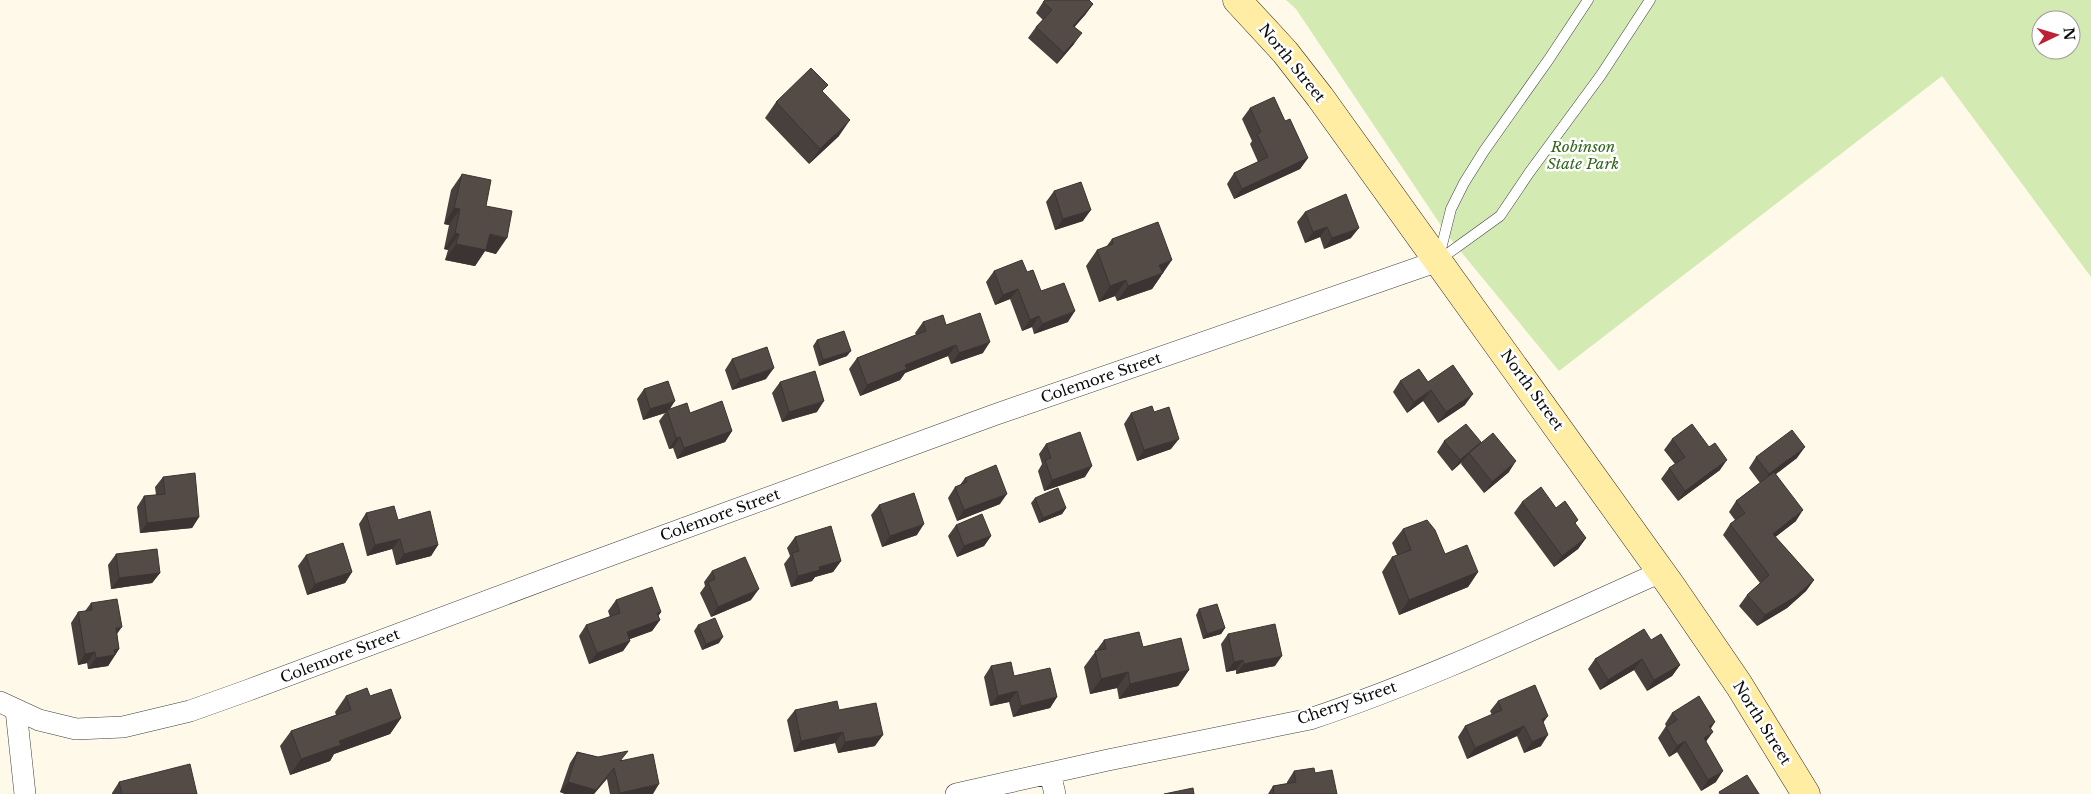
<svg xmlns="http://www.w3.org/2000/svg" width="2091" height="794" font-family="'Libre Baskerville',serif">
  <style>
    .green { fill: #d4eab3; fill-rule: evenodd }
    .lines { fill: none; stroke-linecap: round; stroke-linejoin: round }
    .service-casing { stroke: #3e3e3e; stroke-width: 11 }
    .minor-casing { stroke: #3e3e3e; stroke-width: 22 }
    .secondary-casing { stroke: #2d2d2d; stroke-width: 29 }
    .service { stroke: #fff; stroke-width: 10 }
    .minor { stroke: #fff; stroke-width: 21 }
    .secondary { stroke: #ffeda4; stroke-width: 28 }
    .wall { fill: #48403d }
    .shaded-wall { fill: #3b3432 }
    .building { fill: #544b47; stroke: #3b3432 }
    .labels { text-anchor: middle; stroke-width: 5; stroke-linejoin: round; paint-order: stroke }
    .street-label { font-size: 15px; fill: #0b0b0b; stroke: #fff }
    .park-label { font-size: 15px; font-style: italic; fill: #30641b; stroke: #fff }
  </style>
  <rect width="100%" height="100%" fill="#fff9e9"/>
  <path class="green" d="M 1286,0 L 2091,0 L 2091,277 L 1942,76 L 1559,371 L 1448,236 L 1296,9 ZM 2041,20 L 2071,20 L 2071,50 L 2041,50 Z"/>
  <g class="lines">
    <defs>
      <path id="service" d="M 1439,257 L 1451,209 L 1464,183 L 1484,151 L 1549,59 L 1588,0
        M 1439,260 L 1500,216 L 1529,173 L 1601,75 L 1650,0"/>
      <path id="minor" d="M 0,702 L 39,720 L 76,729 L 123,727 L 190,711 L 246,691 L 562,573 L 994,415 L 1438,261
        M 16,710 L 25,794
        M 1050,773 L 1055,794
        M 956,794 L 1108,760 L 1310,719 C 1431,679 1546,623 1661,572"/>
      <path id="secondary" d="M 1237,0 L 1285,52 L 1320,97 L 1672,587 L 1739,685 L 1806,794"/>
    </defs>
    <use href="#service" class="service-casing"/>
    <use href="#minor" class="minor-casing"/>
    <use href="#secondary" class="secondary-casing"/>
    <use href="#service" class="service"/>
    <use href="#minor" class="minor"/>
    <use href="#secondary" class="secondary"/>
  </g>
  <path class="wall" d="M 1043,2 L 1093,4 L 1085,15 L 1074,27 L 1074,44 L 1057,64 L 1028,38 L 1036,27 L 1043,20 L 1036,13 Z
    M 776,102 L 839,136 L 809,164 L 765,118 Z
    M 1250,108 L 1285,121 L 1308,158 L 1300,169 L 1234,199 L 1227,184 L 1234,173 L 1258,162 L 1250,144 L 1252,141 L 1242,119 Z
    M 462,174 L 486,206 L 496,254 L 485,251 L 475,266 L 445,260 L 448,250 L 444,249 L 449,225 L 444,224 L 451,190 Z
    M 1054,191 L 1083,221 L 1055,230 L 1046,202 Z
    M 1305,212 L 1351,238 L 1324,249 L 1320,237 L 1305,243 L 1297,222 Z
    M 1112,239 L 1161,276 L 1152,289 L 1117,301 L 1115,296 L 1099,302 L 1086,266 L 1097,250 L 1106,247 Z
    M 994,271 L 1027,272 L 1041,291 L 1068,322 L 1034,334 L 1032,327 L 1022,331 L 1010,299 L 995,305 L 986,282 Z
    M 923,322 L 946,325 L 983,353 L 951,364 L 948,356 L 905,373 L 900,380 L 860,396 L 849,369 L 857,358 L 916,335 L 915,333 Z
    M 817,340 L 847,356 L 819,366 L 813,346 Z
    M 732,359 L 766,379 L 732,390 L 725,370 Z
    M 1400,381 L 1428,382 L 1465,405 L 1438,423 L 1423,401 L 1407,413 L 1393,392 Z
    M 780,382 L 817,412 L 782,422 L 772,393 Z
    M 644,389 L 670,409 L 690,413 L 732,431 L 725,442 L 677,459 L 673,448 L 669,449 L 659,421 L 665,413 L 643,420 L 637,399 Z
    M 1154,412 L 1171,449 L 1137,461 L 1124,424 L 1131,413 Z
    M 1672,439 L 1720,470 L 1678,501 L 1661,479 L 1669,468 L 1675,464 L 1664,450 Z
    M 1444,441 L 1481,442 L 1479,444 L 1509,472 L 1484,493 L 1461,464 L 1462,462 L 1452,471 L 1437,452 Z
    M 1046,444 L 1085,477 L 1044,491 L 1038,471 L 1042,464 L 1039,454 Z
    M 1756,457 L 1797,458 L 1775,474 L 1796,521 L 1775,537 L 1814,580 L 1806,591 L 1787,608 L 1757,626 L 1739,606 L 1747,595 L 1760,583 L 1723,535 L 1730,524 L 1735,520 L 1729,512 L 1736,501 L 1760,483 L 1749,468 Z
    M 163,477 L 199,517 L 192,528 L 140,533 L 137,507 L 144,496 L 156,495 L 155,487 Z
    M 965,478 L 1000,504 L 957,521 L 948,498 L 955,487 L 960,485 Z
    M 1035,498 L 1066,508 L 1062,514 L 1039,523 L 1031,503 Z
    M 1522,502 L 1556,508 L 1575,524 L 1586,538 L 1578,549 L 1554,567 L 1514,513 Z
    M 879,505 L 917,535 L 882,547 L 871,515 Z
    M 366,513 L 398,520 L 438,545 L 431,556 L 396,565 L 392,549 L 367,556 L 359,524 Z
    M 956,525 L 991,536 L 984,546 L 957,557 L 948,536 Z
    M 1403,529 L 1445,554 L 1478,572 L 1468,587 L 1399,615 L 1382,572 L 1392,557 L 1397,555 L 1392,543 Z
    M 795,537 L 841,561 L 833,572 L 815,577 L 812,581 L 791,587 L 784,564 L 790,556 L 787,548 Z
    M 116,554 L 160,573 L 152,583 L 111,589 L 108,565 Z
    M 306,555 L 352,572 L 345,583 L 307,595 L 298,566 Z
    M 712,571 L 751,600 L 711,617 L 700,593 L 705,586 L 704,582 Z
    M 616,600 L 661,612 L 658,616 L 660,620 L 652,631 L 630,639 L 630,641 L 623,651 L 589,664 L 579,636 L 586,625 L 610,617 L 608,611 Z
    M 91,603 L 117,634 L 119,649 L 108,666 L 88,669 L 87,663 L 78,665 L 71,623 L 78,612 L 85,611 Z
    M 1199,609 L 1225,628 L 1221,634 L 1203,639 L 1196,615 Z
    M 698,625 L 719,643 L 702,650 L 694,631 Z
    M 1228,634 L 1275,666 L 1236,674 L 1236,670 L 1226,672 L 1221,644 Z
    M 1104,640 L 1143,647 L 1189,670 L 1178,686 L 1119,699 L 1117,688 L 1090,694 L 1084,667 Z
    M 1651,640 L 1680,665 L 1672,676 L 1647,691 L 1634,670 L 1600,690 L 1588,669 L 1595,659 Z
    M 991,666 L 1014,676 L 1057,697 L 1050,708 L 1013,717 L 1009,702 L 990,706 L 984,677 Z
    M 346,696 L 370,696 L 401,718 L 390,734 L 334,754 L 330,761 L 290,775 L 280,746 L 291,731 L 336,715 L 335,712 Z
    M 1498,701 L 1543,723 L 1541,746 L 1524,753 L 1517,736 L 1467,759 L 1458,737 L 1465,726 L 1492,715 L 1490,711 Z
    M 795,710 L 839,710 L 875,746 L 838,753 L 835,743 L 794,752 L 787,720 Z
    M 1672,713 L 1711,729 L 1706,742 L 1716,782 L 1701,791 L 1677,752 L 1669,757 L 1658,738 L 1666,726 L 1665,724 Z
    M 577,752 L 598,757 L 622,760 L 653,794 L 610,794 L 607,779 L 594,794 L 565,794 L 560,792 L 570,763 Z
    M 1294,771 L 1315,773 L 1337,794 L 1268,794 L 1273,786 L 1287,784 L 1287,782 Z
    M 119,782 L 197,794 L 112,794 L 112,793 Z"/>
  <path class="shaded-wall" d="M 1093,4 L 1085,15 L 1066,37 L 1073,26 Z
    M 1082,33 L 1074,44 L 1057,64 L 1064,53 Z
    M 850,120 L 839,136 L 809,164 L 820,149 Z
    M 1308,158 L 1300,169 L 1234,199 L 1242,189 Z
    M 454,208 L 460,209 L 449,225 L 444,224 Z
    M 1091,210 L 1083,221 L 1055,230 L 1063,219 Z
    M 1327,227 L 1320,237 L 1305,243 L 1313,232 Z
    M 1359,228 L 1351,238 L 1324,249 L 1332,238 Z
    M 455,233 L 459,234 L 448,250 L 444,249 Z
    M 490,234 L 507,238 L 496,254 L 485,251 L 475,266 L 445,260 L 456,244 Z
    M 1172,260 L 1152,289 L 1117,301 L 1128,286 L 1159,265 Z
    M 1126,280 L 1115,296 L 1099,302 L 1110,286 Z
    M 1018,289 L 1010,299 L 995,305 L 1003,295 Z
    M 1075,311 L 1068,322 L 1034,334 L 1042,324 Z
    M 1039,316 L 1032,327 L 1022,331 L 1030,320 Z
    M 990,342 L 983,353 L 951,364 L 959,353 Z
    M 956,345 L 948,356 L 905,373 L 900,380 L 860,396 L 867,385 L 905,365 Z
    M 851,351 L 847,356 L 819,366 L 823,360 Z
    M 774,368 L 766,379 L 732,390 L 740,380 Z
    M 1431,390 L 1423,401 L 1407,413 L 1414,402 Z
    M 1473,394 L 1465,405 L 1438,423 L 1446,412 Z
    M 675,401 L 668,412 L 667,410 L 665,413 L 643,420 L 650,409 Z
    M 824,401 L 817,412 L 782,422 L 789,412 Z
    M 732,431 L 725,442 L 677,459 L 684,448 Z
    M 680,437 L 673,448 L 669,449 L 676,438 Z
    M 1179,439 L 1171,449 L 1137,461 L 1144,450 Z
    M 1481,442 L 1473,453 L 1469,453 L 1462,462 L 1452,471 L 1460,460 Z
    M 1805,447 L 1797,458 L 1762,485 L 1769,474 Z
    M 1727,460 L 1720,470 L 1678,501 L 1685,491 Z
    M 1516,461 L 1509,472 L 1484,493 L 1492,482 Z
    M 1092,466 L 1085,477 L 1044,491 L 1052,480 Z
    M 1007,494 L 1000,504 L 957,521 L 964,510 Z
    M 1066,508 L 1062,514 L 1039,523 L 1043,518 Z
    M 1803,510 L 1796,521 L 1765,545 L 1773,534 Z
    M 199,517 L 192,528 L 140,533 L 147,523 Z
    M 924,524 L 917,535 L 882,547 L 890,536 Z
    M 991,536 L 984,546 L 957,557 L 964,546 Z
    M 1586,538 L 1578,549 L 1554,567 L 1562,556 Z
    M 400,539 L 392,549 L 367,556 L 375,545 Z
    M 438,545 L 431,556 L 396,565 L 404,554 Z
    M 841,561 L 833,572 L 815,577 L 812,581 L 791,587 L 798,576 L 819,567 Z
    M 352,572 L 345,583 L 307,595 L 315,584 Z
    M 1478,572 L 1468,587 L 1399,615 L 1409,600 Z
    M 160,573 L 152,583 L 111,589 L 119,578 Z
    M 1814,580 L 1806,591 L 1787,608 L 1757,626 L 1765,615 Z
    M 759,589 L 751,600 L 711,617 L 718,607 Z
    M 661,612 L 654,622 L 660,620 L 652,631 L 619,643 L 627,632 L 657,613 Z
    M 122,627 L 114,638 L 116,628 Z
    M 1225,628 L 1221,634 L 1203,639 L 1207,634 Z
    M 723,637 L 719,643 L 702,650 L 706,644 Z
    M 630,641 L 623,651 L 589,664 L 597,653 Z
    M 119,649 L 108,666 L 88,669 L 96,658 L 114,650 Z
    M 95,652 L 87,663 L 78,665 L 85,654 Z
    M 1282,656 L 1275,666 L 1236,674 L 1244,664 Z
    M 1642,659 L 1634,670 L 1600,690 L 1608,680 Z
    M 1243,660 L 1236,670 L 1226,672 L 1234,662 Z
    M 1680,665 L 1672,676 L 1647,691 L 1654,680 Z
    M 1189,670 L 1178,686 L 1119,699 L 1130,684 Z
    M 1128,672 L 1117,688 L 1090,694 L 1101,679 Z
    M 1017,691 L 1009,702 L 990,706 L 998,696 Z
    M 1057,697 L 1050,708 L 1013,717 L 1021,706 Z
    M 1548,716 L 1540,727 L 1542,719 Z
    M 401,718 L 390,734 L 334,754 L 330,761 L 290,775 L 301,759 L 339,741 Z
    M 1715,722 L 1708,733 L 1709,726 Z
    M 1524,726 L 1517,736 L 1467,759 L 1475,748 Z
    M 843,732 L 835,743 L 794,752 L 801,741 Z
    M 1713,732 L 1705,743 L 1704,738 Z
    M 883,735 L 875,746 L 838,753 L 845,742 Z
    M 1548,735 L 1541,746 L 1524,753 L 1532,742 Z
    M 1685,741 L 1677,752 L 1669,757 L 1677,746 Z
    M 614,768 L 594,794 L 565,794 L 560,792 L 568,782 Z
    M 1723,771 L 1716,782 L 1701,791 L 1708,780 Z
    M 659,784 L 653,794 L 619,794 L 620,793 Z"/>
  <path class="building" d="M 1045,0 L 1089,0 L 1093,4 L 1073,26 L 1082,33 L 1064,53 L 1036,27 L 1052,10 L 1043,2 Z
    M 811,68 L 828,85 L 822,91 L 850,120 L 820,149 L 776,102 Z
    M 1274,97 L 1285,121 L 1290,119 L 1308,158 L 1242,189 L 1234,173 L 1268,157 L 1257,134 L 1261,132 L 1250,108 Z
    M 462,174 L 491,180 L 486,206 L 512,211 L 507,238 L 490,234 L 486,250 L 456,244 L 459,234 L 455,233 L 460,209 L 454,208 Z
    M 1081,182 L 1091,210 L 1063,219 L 1054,191 Z
    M 1346,194 L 1359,228 L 1332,238 L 1327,227 L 1313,232 L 1305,212 Z
    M 1158,222 L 1172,260 L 1159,265 L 1163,273 L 1128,286 L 1126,280 L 1110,286 L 1097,250 L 1113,244 L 1112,239 Z
    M 1022,260 L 1027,272 L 1033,270 L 1041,291 L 1064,283 L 1075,311 L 1042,324 L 1039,316 L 1030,320 L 1018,289 L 1003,295 L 994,271 Z
    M 980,313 L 990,342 L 959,353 L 956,345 L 905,365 L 907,369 L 867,385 L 857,358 L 926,331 L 923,322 L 943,315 L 946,325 Z
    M 844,331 L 851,351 L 823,360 L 817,340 Z
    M 767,347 L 774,368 L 740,380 L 732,359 Z
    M 1453,365 L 1473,394 L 1446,412 L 1431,390 L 1414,402 L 1400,381 L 1419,369 L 1428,382 Z
    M 815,371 L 824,401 L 789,412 L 780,382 Z
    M 668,381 L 675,401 L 650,409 L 644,389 Z
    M 722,401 L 732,431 L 684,448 L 680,437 L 676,438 L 667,410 L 687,403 L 690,413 Z
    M 1152,406 L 1154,412 L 1169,407 L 1179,439 L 1144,450 L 1131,413 Z
    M 1466,424 L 1481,442 L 1460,460 L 1444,441 Z
    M 1692,424 L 1709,447 L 1715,443 L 1727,460 L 1685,491 L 1669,468 L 1685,457 L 1672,439 Z
    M 1792,430 L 1805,447 L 1769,474 L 1756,457 Z
    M 1080,432 L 1092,466 L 1052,480 L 1045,460 L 1051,458 L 1046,444 Z
    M 1493,433 L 1516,461 L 1492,482 L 1469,453 Z
    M 996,465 L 1007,494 L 964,510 L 955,487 L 967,482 L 965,478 Z
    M 1774,472 L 1803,510 L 1773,534 L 1814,580 L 1795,597 L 1765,615 L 1747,595 L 1769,575 L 1730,524 L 1745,513 L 1736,501 Z
    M 195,473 L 199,517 L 147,523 L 144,496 L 165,494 L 163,477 Z
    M 1541,487 L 1556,508 L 1565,501 L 1578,520 L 1575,523 L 1586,538 L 1562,556 L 1522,502 Z
    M 1058,488 L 1066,508 L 1043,518 L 1035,498 Z
    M 914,493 L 924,524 L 890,536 L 879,505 Z
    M 394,506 L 398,520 L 430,511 L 438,545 L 404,554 L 400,539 L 375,545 L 366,513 Z
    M 982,514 L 991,536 L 964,546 L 956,525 Z
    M 1427,520 L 1435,530 L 1445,554 L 1467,545 L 1478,572 L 1409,600 L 1392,557 L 1411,550 L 1403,529 Z
    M 831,526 L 841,561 L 819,567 L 820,570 L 798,576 L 792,553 L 799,551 L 795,537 Z
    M 343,543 L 352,572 L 315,584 L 306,555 Z
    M 157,549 L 160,573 L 119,578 L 116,554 Z
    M 745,557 L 759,589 L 718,607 L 708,582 L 715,579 L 712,571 Z
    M 652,587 L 661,612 L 657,613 L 660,620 L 627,632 L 630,641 L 597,653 L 586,625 L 620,613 L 616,600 Z
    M 117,599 L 122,627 L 116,628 L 119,649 L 114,650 L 115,655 L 96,658 L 95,652 L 85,654 L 78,612 L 92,610 L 91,603 Z
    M 1217,604 L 1225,628 L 1207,634 L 1199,609 Z
    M 715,618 L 723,637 L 706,644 L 698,625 Z
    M 1275,624 L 1282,656 L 1244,664 L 1243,660 L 1234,662 L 1228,634 Z
    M 1644,629 L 1651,640 L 1661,634 L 1680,665 L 1654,680 L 1642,659 L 1608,680 L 1595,659 Z
    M 1139,632 L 1143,647 L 1181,638 L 1189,670 L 1130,684 L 1128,672 L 1101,679 L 1095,651 L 1106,649 L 1104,640 Z
    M 1011,662 L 1014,676 L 1050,668 L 1057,697 L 1021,706 L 1017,691 L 998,696 L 991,666 Z
    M 1535,685 L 1548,716 L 1542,719 L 1548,735 L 1532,742 L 1524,726 L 1475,748 L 1465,726 L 1502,710 L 1498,701 Z
    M 367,688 L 370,696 L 391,689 L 401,718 L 339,741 L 341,745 L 301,759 L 291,731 L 351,710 L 346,696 Z
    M 1699,696 L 1715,722 L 1709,726 L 1713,732 L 1704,738 L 1723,771 L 1708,780 L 1685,741 L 1677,746 L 1666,727 L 1677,720 L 1672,713 Z
    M 837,701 L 839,710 L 876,703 L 883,735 L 845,742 L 843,732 L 801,741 L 795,710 Z
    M 628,751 L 620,761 L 653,754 L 659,784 L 620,793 L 614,768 L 596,790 L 568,782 L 577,752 L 598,757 Z
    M 190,764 L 197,794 L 122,794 L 119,782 Z
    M 1314,768 L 1315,773 L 1332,770 L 1337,794 L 1274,794 L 1273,786 L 1296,782 L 1294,771 Z
    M 1747,775 L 1759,794 L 1720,794 L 1719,792 Z
    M 1193,788 L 1194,794 L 1164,794 Z"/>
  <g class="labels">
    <g class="street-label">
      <text transform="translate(1292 63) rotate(51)" y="5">North Street</text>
      <text transform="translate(1101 378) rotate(-19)" y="5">Colemore Street</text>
      <text transform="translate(1532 390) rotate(54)" y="5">North Street</text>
      <text transform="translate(720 515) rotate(-20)" y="5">Colemore Street</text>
      <text transform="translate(340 656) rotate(-21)" y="5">Colemore Street</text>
      <text transform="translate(1347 703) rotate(-19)" y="5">Cherry Street</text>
      <text transform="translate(1762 723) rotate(58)" y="5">North Street</text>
    </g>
    <g class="park-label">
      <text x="1583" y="152">Robinson<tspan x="1583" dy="17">State Park</tspan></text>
    </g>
  </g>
  <g transform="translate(2056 35) rotate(85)"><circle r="24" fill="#ffffff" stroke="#9d9d9d"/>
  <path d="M0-4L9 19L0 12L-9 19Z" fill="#be2036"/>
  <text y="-8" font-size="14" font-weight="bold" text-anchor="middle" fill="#0b0b0b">N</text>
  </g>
</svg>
